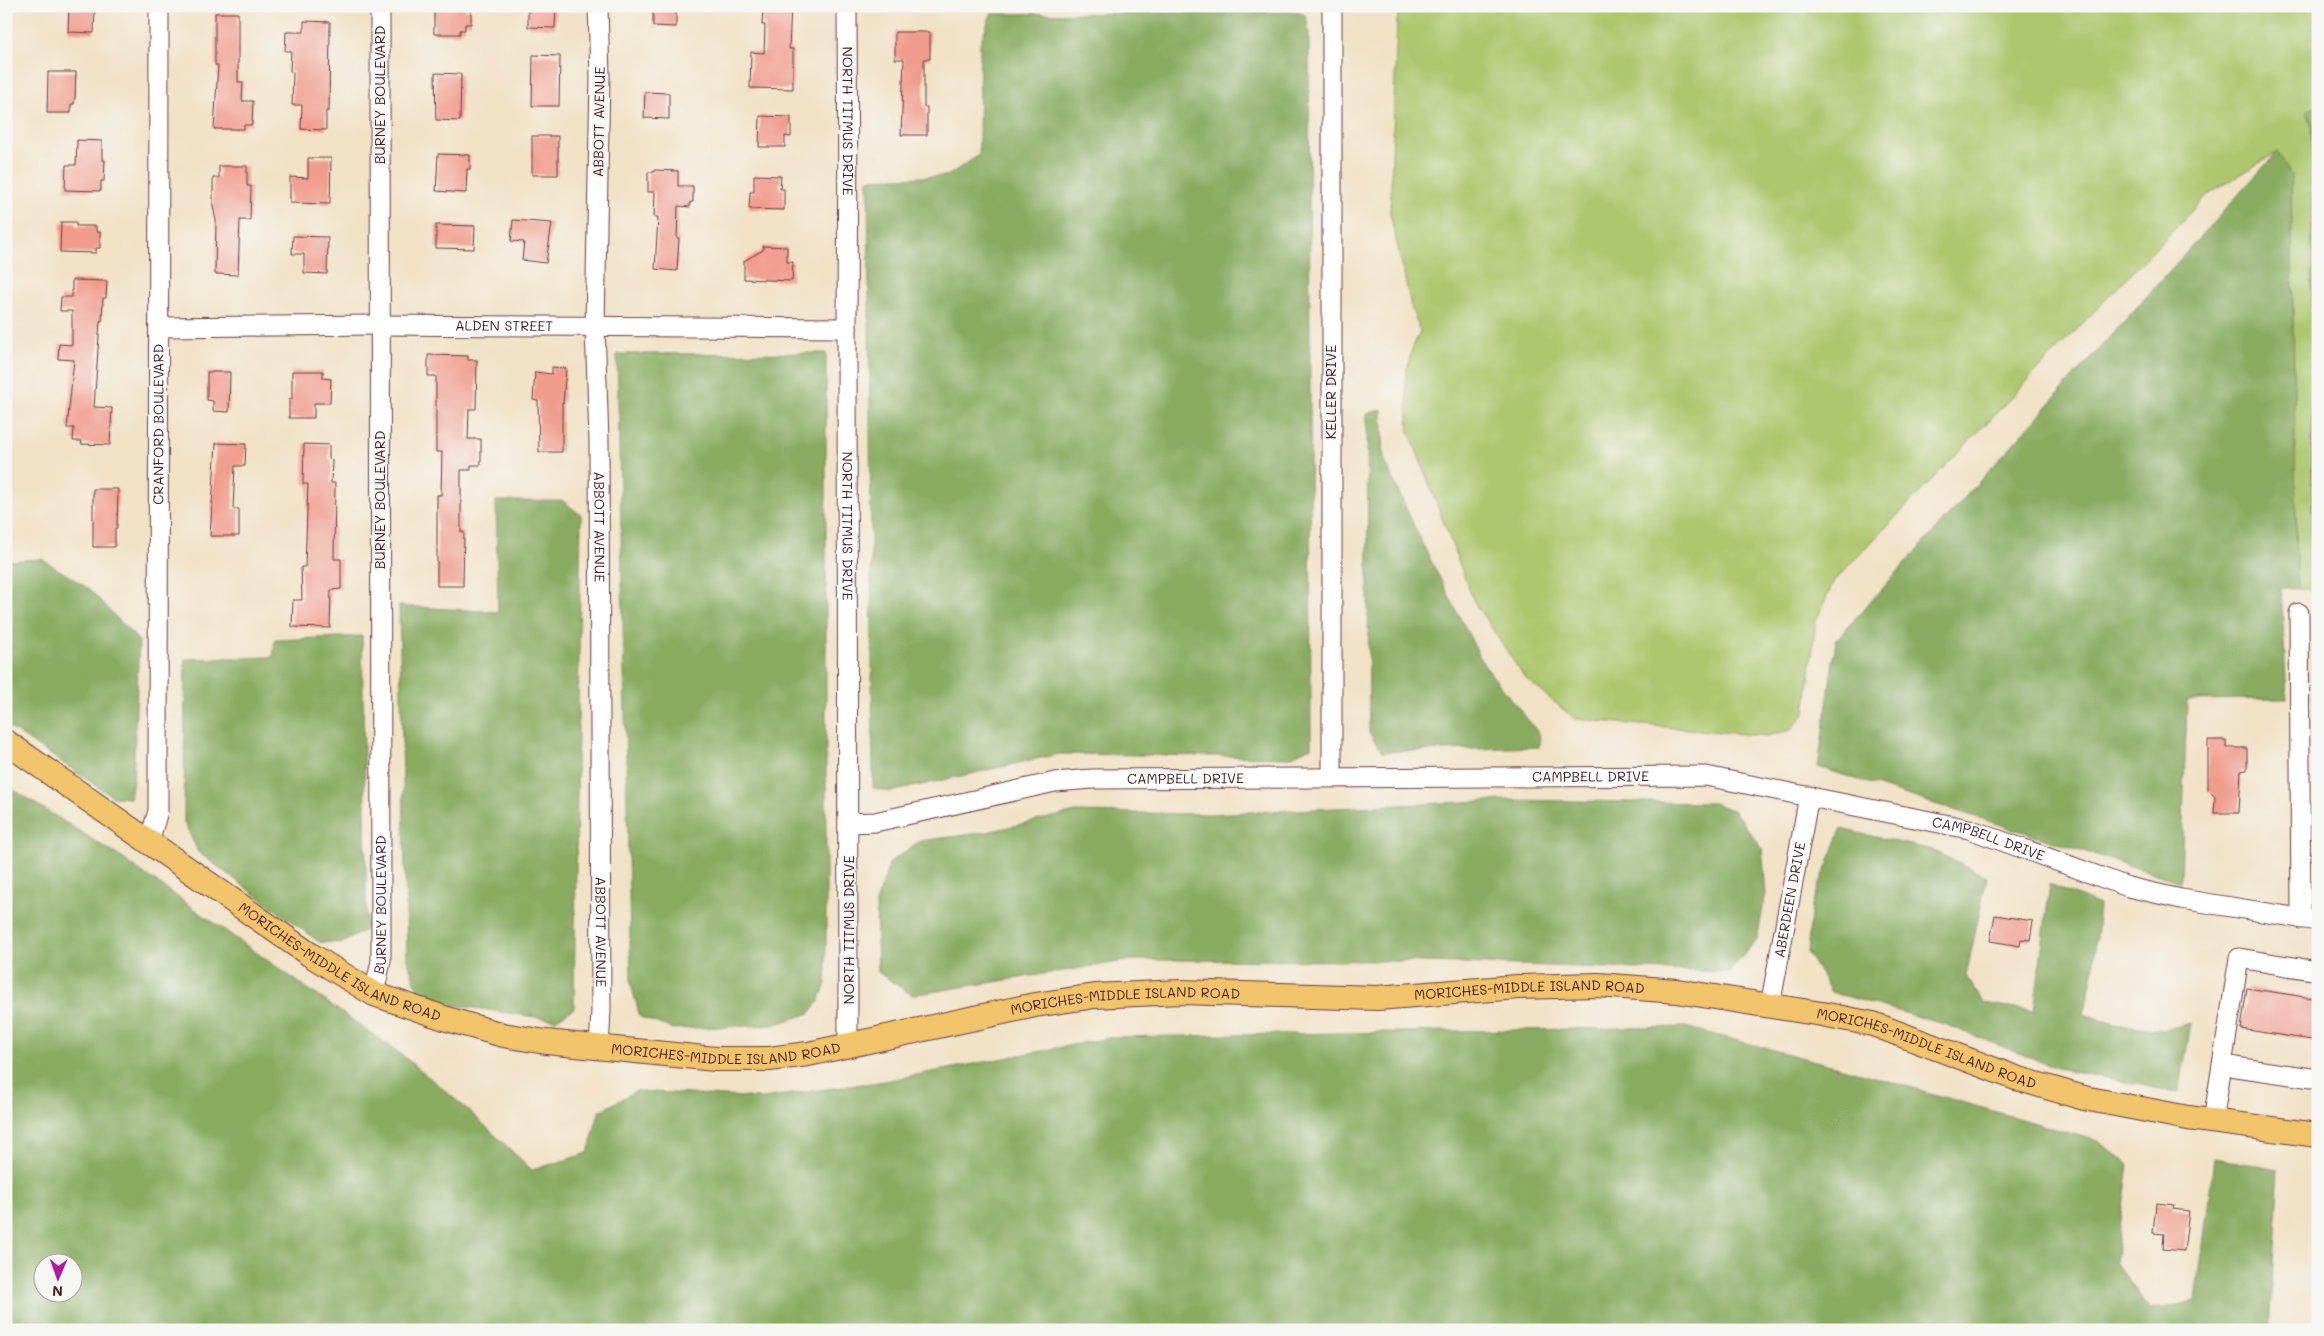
<svg xmlns="http://www.w3.org/2000/svg" width="2324" height="1336" font-family="Mali,sans-serif">
  <style>
    .green { fill: #abc66c; stroke: #7a724c }
    .forest { fill: #88ab60; stroke: #696546; fill-rule: evenodd }
    .building { fill: #f09c8d }
    .lines { fill: none; stroke-linecap: round; stroke-linejoin: round }
    .minor-casing { stroke: #633c42; stroke-width: 21 }
    .major-casing { stroke: #633c42; stroke-width: 26 }
    .minor { stroke: #fff; stroke-width: 19 }
    .major { stroke: #f1c36a; stroke-width: 24 }
    .labels { text-anchor: middle; stroke-width: 4; stroke-linejoin: round; paint-order: stroke }
    .street-label { font-size: 14px; fill: #4a1f2b; stroke: #f6f6f2 }
  </style>
  <rect width="100%" height="100%" fill="#f6f6f2"/>
  <filter id="ink" filterUnits="userSpaceOnUse"><feTurbulence type="fractalNoise" baseFrequency=".02" numOctaves="2"/><feDisplacementMap in="SourceGraphic" scale="10" xChannelSelector="R" yChannelSelector="G"/><feConvolveMatrix kernelMatrix="1 2 1 2 8 2 1 2 1" color-interpolation-filters="sRGB"/></filter>
  <filter id="wash" filterUnits="userSpaceOnUse"><feTurbulence type="fractalNoise" baseFrequency=".0096" numOctaves="4" result="noise"/><feDisplacementMap in="SourceGraphic" scale="20" xChannelSelector="R" yChannelSelector="G"/><feGaussianBlur stdDeviation="1.12" result="paint"/><feColorMatrix in="noise" values="0 0 0 0 0 0 0 0 0 0 0 0 0 0 0 0 0 1.4 0 .05"/><feComposite in="paint" operator="in"/></filter>
  <g filter="url(#wash)">
    <rect width="100%" height="100%" fill="#f1e1c5"/>
    <path class="green" d="M 1400,6 L 2318,6 L 2318,106 L 2307,110 L 2312,127 L 2312,583 L 2318,591 L 2297,588 L 2291,175 L 2277,152 L 2206,196 L 1834,581 L 1816,621 L 1805,713 L 1791,730 L 1766,736 L 1575,719 L 1525,678 L 1474,602 L 1409,431 L 1405,378 L 1411,352 L 1420,331 L 1412,310 L 1390,213 L 1397,21 Z"/>
    <path class="forest" d="M 1298,12 L 1306,16 L 1309,34 L 1311,747 L 1290,757 L 1059,754 L 890,792 L 873,788 L 868,179 L 947,176 L 979,155 L 980,43 L 991,14 Z
      M 2318,106 L 2318,588 L 2312,583 L 2312,127 L 2307,110 Z
      M 2277,152 L 2291,175 L 2297,588 L 2281,588 L 2287,699 L 2187,700 L 2181,882 L 1818,767 L 1836,640 Z
      M 826,353 L 826,984 L 819,1001 L 810,1013 L 773,1025 L 673,1029 L 640,1017 L 631,984 L 617,354 Z
      M 1382,409 L 1384,459 L 1419,537 L 1484,665 L 1540,735 L 1539,747 L 1382,752 L 1369,733 L 1367,414 Z
      M 496,501 L 563,501 L 581,515 L 574,1008 L 556,1020 L 454,1005 L 418,991 L 407,958 L 399,606 L 498,612 Z
      M 42,559 L 89,589 L 139,641 L 133,780 L 130,798 L 113,797 L 6,725 L 6,561 Z
      M 362,636 L 367,929 L 342,943 L 319,942 L 198,852 L 184,822 L 185,659 L 273,657 L 275,640 Z
      M 6,785 L 122,858 L 402,1055 L 467,1109 L 532,1170 L 588,1153 L 599,1112 L 636,1091 L 762,1098 L 885,1081 L 1114,1037 L 1685,1027 L 1846,1069 L 2098,1141 L 2129,1165 L 2115,1262 L 2150,1310 L 2196,1301 L 2214,1158 L 2279,1169 L 2269,1330 L 6,1330 ZM 42,1264 L 72,1264 L 72,1294 L 42,1294 Z
      M 1505,800 L 1714,803 L 1734,811 L 1762,848 L 1766,893 L 1757,939 L 1729,972 L 1396,961 L 1132,960 L 912,995 L 878,972 L 876,903 L 890,862 L 920,841 L 987,832 L 1075,812 L 1209,814 Z
      M 1841,829 L 1932,850 L 1987,877 L 1966,976 L 1984,1003 L 2034,1011 L 2050,884 L 2099,905 L 2093,973 L 2084,1014 L 2115,1024 L 2163,1030 L 2191,1023 L 2179,1093 L 2057,1068 L 1944,1024 L 1831,992 L 1807,952 L 1812,905 Z"/>
    <g id="blocks">
      <path class="building" d="M 69,6 L 95,6 L 94,33 L 68,32 Z
        M 434,6 L 464,6 L 464,9 L 471,9 L 471,24 L 465,24 L 465,30 L 460,30 L 460,34 L 434,34 Z
        M 528,6 L 556,6 L 555,28 L 528,27 Z
        M 653,6 L 676,6 L 676,27 L 653,26 Z
        M 763,6 L 791,6 L 789,49 L 793,49 L 793,89 L 750,88 L 751,52 L 764,53 L 765,25 L 762,25 Z
        M 215,13 L 238,13 L 238,82 L 243,82 L 242,101 L 253,101 L 252,125 L 244,125 L 244,129 L 214,129 L 218,65 L 215,65 Z
        M 304,21 L 330,22 L 329,111 L 326,111 L 326,130 L 301,129 L 302,105 L 292,105 L 293,72 L 290,71 L 291,51 L 285,51 L 286,32 L 304,32 Z
        M 895,32 L 930,32 L 930,59 L 924,59 L 924,107 L 927,107 L 927,135 L 901,135 L 904,59 L 895,59 Z
        M 533,55 L 560,56 L 559,106 L 532,106 Z
        M 48,72 L 76,72 L 75,97 L 74,104 L 71,104 L 71,113 L 47,113 Z
        M 435,73 L 461,74 L 460,121 L 436,120 Z
        M 645,92 L 669,93 L 669,119 L 644,118 Z
        M 760,116 L 791,117 L 791,137 L 785,136 L 785,147 L 759,147 Z
        M 532,136 L 558,136 L 558,175 L 532,175 Z
        M 77,140 L 102,141 L 102,160 L 105,160 L 104,181 L 101,181 L 101,191 L 65,190 L 66,165 L 76,165 Z
        M 438,154 L 470,155 L 470,169 L 467,169 L 466,193 L 436,191 Z
        M 308,158 L 331,158 L 330,204 L 290,203 L 290,177 L 308,178 Z
        M 219,166 L 247,166 L 247,186 L 251,186 L 250,220 L 240,220 L 238,275 L 215,274 L 216,221 L 213,206 L 213,178 L 219,178 Z
        M 654,170 L 678,171 L 678,186 L 693,186 L 693,202 L 690,202 L 690,207 L 678,206 L 677,238 L 679,238 L 677,271 L 655,269 L 658,217 L 654,217 L 655,192 L 648,192 L 648,172 L 654,172 Z
        M 754,175 L 781,176 L 780,189 L 784,189 L 784,210 L 749,209 L 750,192 L 754,192 Z
        M 513,220 L 552,223 L 546,263 L 522,260 L 524,242 L 511,241 Z
        M 61,222 L 76,222 L 76,226 L 96,226 L 96,232 L 100,232 L 100,248 L 96,248 L 96,253 L 60,252 Z
        M 436,225 L 475,226 L 474,249 L 436,248 Z
        M 293,236 L 328,237 L 327,274 L 304,273 L 304,254 L 292,254 Z
        M 763,246 L 787,247 L 787,262 L 793,262 L 792,281 L 744,279 L 744,261 L 763,250 Z
        M 72,280 L 107,281 L 106,298 L 103,298 L 102,321 L 100,321 L 94,407 L 112,408 L 110,445 L 81,444 L 82,441 L 73,441 L 74,428 L 67,428 L 74,360 L 58,359 L 59,344 L 72,345 L 72,311 L 60,311 L 61,297 L 72,297 Z
        M 428,355 L 468,356 L 468,360 L 477,360 L 476,409 L 469,409 L 468,439 L 481,439 L 481,465 L 471,465 L 471,470 L 461,470 L 461,532 L 464,532 L 463,586 L 437,586 L 437,495 L 441,495 L 442,452 L 436,452 L 436,376 L 428,376 Z
        M 552,367 L 566,368 L 563,403 L 562,402 L 562,452 L 539,452 L 538,401 L 533,400 L 535,372 L 552,374 Z
        M 292,371 L 323,371 L 323,378 L 331,379 L 330,403 L 314,403 L 314,418 L 289,418 L 289,399 L 292,399 Z
        M 207,372 L 230,372 L 229,412 L 213,411 L 213,401 L 207,400 Z
        M 216,443 L 246,444 L 245,466 L 235,466 L 233,509 L 239,509 L 239,536 L 210,536 Z
        M 304,444 L 329,445 L 329,459 L 332,460 L 331,483 L 335,483 L 334,559 L 341,559 L 341,589 L 331,590 L 330,628 L 292,627 L 293,600 L 302,600 L 301,567 L 305,567 L 308,484 L 303,484 Z
        M 93,489 L 118,489 L 117,528 L 115,528 L 115,547 L 93,547 Z
        M 2208,740 L 2226,740 L 2226,748 L 2247,748 L 2247,770 L 2241,771 L 2239,813 L 2214,813 L 2215,797 L 2208,790 Z
        M 1995,915 L 2033,921 L 2030,940 L 2021,939 L 2020,946 L 1990,941 Z
        M 2247,988 L 2318,999 L 2318,1041 L 2241,1029 Z
        M 2156,1203 L 2174,1205 L 2173,1209 L 2189,1211 L 2184,1251 L 2163,1249 L 2164,1234 L 2153,1233 Z"/>
    </g>
  </g>
  <g filter="url(#ink)">
    <use href="#blocks" fill-opacity="0" stroke="#633c42" stroke-width="1"/>
    <g class="lines">
      <defs>
        <g id="minor">
          <path id="s1" d="M 598,6 L 600,77 L 595,327 L 599,441 L 601,1011 L 599,1048"/>
          <path id="s2" d="M 847,6 C 848,114 848,222 847,330 C 847,568 849,806 848,1045"/>
          <path d="M 1332,6 L 1332,777"/>
          <path id="s3" d="M 160,327 L 379,325 L 847,328"/>
          <path d="M 2299,613 L 2301,919"/>
          <path id="s4" d="M 849,823 L 875,822 L 1055,782 L 1092,779 L 1706,776 L 1969,829 L 2128,887 L 2181,899 L 2318,921"/>
          <path id="s5" d="M 149,842 L 158,811 L 159,6"/>
          <path id="s6" d="M 374,994 L 381,961 L 380,6"/>
          <path id="s7" d="M 1770,1006 L 1809,796"/>
          <path d="M 2222,1065 L 2239,958 L 2318,971"/>
          <path d="M 2213,1121 L 2222,1065 L 2318,1079"/>
        </g>
        <g id="major">
          <path id="s8" d="M 6,742 L 309,954 L 374,994 L 447,1019 L 503,1035 L 546,1042 L 715,1059 L 769,1059 L 808,1054 L 1035,1005 L 1095,996 L 1180,992 L 1377,998 L 1518,987 L 1598,985 L 1677,991 L 1822,1014 L 1873,1024 L 2016,1078 L 2084,1098 L 2188,1118 L 2318,1135"/>
        </g>
      </defs>
      <use href="#minor" class="minor-casing"/>
      <use href="#major" class="major-casing"/>
      <use href="#minor" class="minor"/>
      <use href="#major" class="major"/>
    </g>
  </g>
  <g class="labels">
    <g class="street-label">
      <text transform="translate(380 95) rotate(-90)" y="5">BURNEY BOULEVARD</text>
      <text dy="5" stroke="none"><textPath href="#s2" startOffset="115">NORTH TITMUS DRIVE</textPath></text>
      <text transform="translate(599 122) rotate(-89)" y="5">ABBOTT AVENUE</text>
      <text dy="5" stroke="none"><textPath href="#s3" startOffset="344">ALDEN STREET</textPath></text>
      <text transform="translate(1331 392) rotate(-90)" y="5">KELLER DRIVE</text>
      <text dy="5" stroke="none"><textPath href="#s5" startOffset="419">CRANFORD BOULEVARD</textPath></text>
      <text transform="translate(380 500) rotate(-90)" y="5">BURNEY BOULEVARD</text>
      <text dy="5" stroke="none"><textPath href="#s2" startOffset="520">NORTH TITMUS DRIVE</textPath></text>
      <text dy="5" stroke="none"><textPath href="#s1" startOffset="521">ABBOTT AVENUE</textPath></text>
      <text dy="5" stroke="none"><textPath href="#s4" startOffset="746">CAMPBELL DRIVE</textPath></text>
      <text dy="5" stroke="none"><textPath href="#s4" startOffset="341">CAMPBELL DRIVE</textPath></text>
      <text dy="5" stroke="none"><textPath href="#s4" startOffset="1151">CAMPBELL DRIVE</textPath></text>
      <text dy="5" stroke="none"><textPath href="#s7" startOffset="108">ABERDEEN DRIVE</textPath></text>
      <text dy="5" stroke="none"><textPath href="#s6" startOffset="90">BURNEY BOULEVARD</textPath></text>
      <text transform="translate(849 930) rotate(-90)" y="5">NORTH TITMUS DRIVE</text>
      <text dy="5" stroke="none"><textPath href="#s1" startOffset="926">ABBOTT AVENUE</textPath></text>
      <text dy="5" stroke="none"><textPath href="#s8" startOffset="401">MORICHES-MIDDLE ISLAND ROAD</textPath></text>
      <text dy="5" stroke="none"><textPath href="#s8" startOffset="1616">MORICHES-MIDDLE ISLAND ROAD</textPath></text>
      <text dy="5" stroke="none"><textPath href="#s8" startOffset="1211">MORICHES-MIDDLE ISLAND ROAD</textPath></text>
      <text dy="5" stroke="none"><textPath href="#s8" startOffset="806">MORICHES-MIDDLE ISLAND ROAD</textPath></text>
      <text dy="5" stroke="none"><textPath href="#s8" startOffset="2021">MORICHES-MIDDLE ISLAND ROAD</textPath></text>
    </g>
  </g>
  <rect width="2324" height="1336" fill="none" stroke="#f6f6f2" stroke-width="25"/>
  <g transform="translate(58 1278) rotate(182)"><circle r="24" fill="#f6f6f2" stroke="#b1a0a2"/>
  <path d="M0-4L9 19L0 12L-9 19Z" fill="#b5179e"/>
  <text y="-8" font-size="14" font-weight="bold" text-anchor="middle" fill="#4a1f2b">N</text>
  </g>
</svg>
